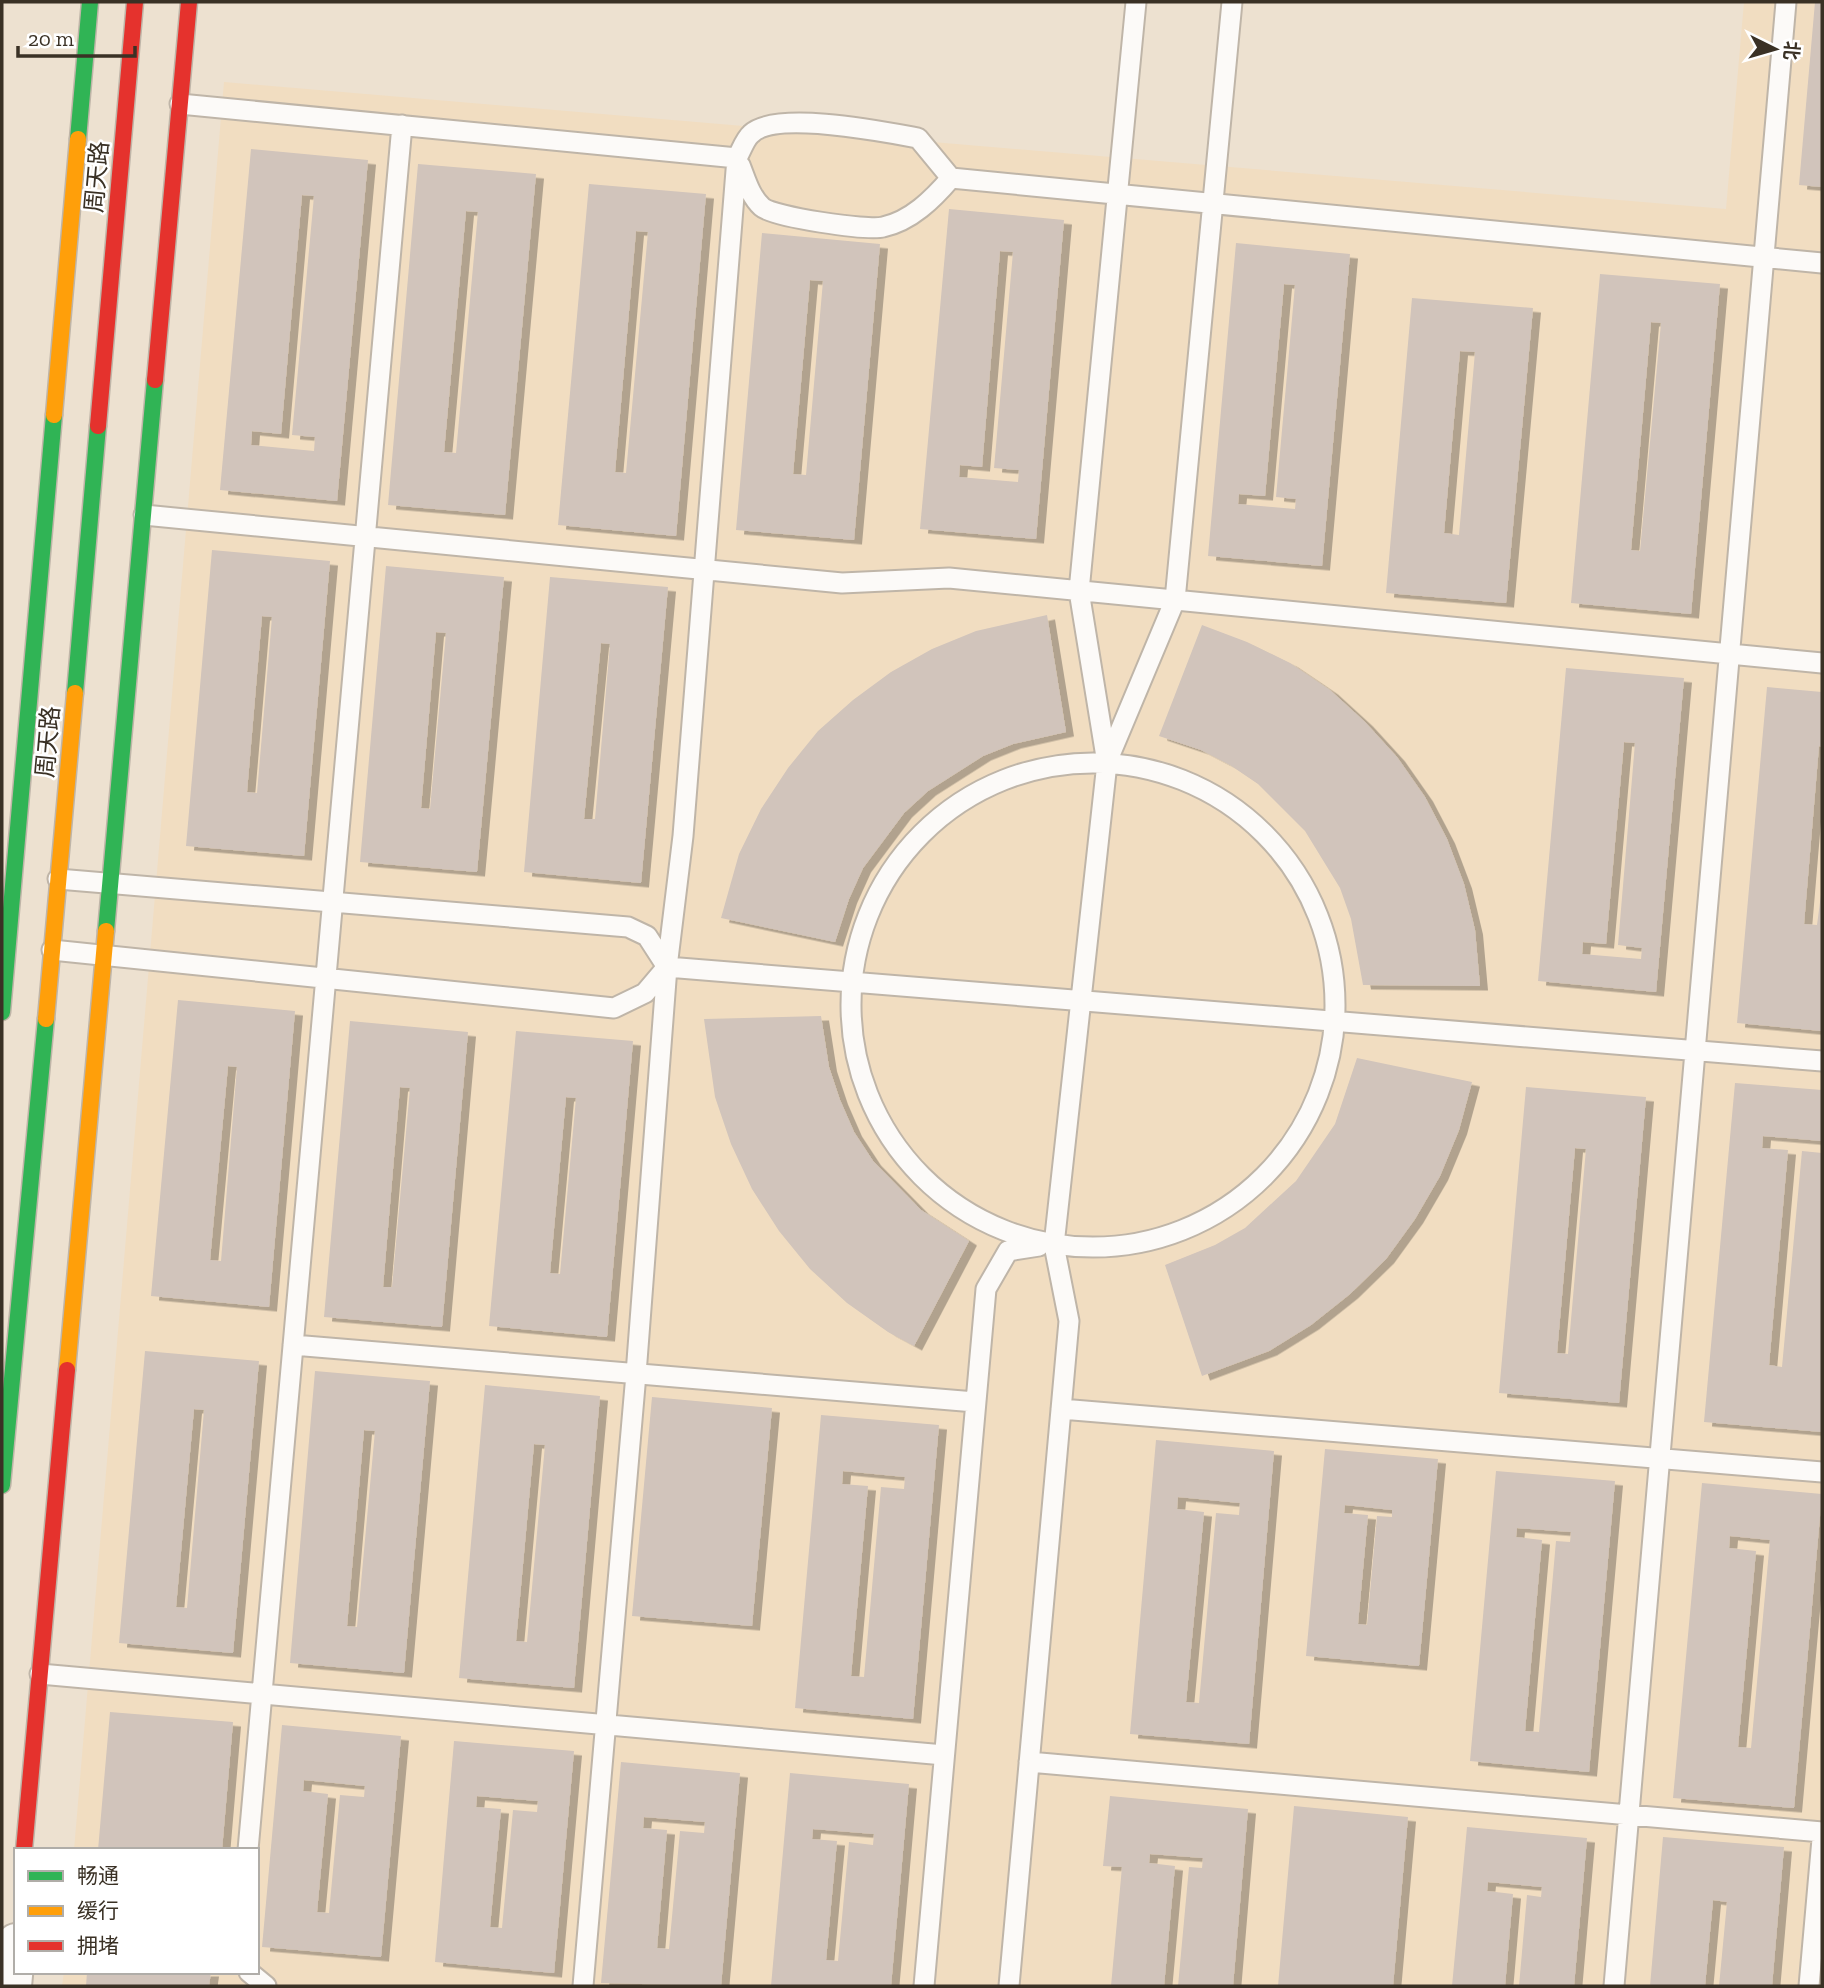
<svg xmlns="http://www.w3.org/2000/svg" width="1824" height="1988" font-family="'Zilla Slab','Noto Sans SC',serif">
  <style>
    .built { fill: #f1ddc1 }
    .building { fill: #d1c4bb; fill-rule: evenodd; filter: url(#shadow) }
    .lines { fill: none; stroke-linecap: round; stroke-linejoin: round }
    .lane-casing { stroke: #bfb5a8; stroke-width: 23 }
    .street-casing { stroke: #bfb5a8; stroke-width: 42 }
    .fast-casing { stroke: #bfb5a8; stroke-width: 19 }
    .slow-casing { stroke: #bfb5a8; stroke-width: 19 }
    .jam-casing { stroke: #bfb5a8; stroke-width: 19 }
    .lane { stroke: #fcfaf8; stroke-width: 19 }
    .street { stroke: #fcfaf8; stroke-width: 38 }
    .fast { stroke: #30b455; stroke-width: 16 }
    .slow { stroke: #ff9f0a; stroke-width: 16 }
    .jam { stroke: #e5322d; stroke-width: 16 }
    .labels { text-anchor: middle; stroke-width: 5; stroke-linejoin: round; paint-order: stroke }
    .street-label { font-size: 24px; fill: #3a3125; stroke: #fff }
  </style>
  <defs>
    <filter id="shadow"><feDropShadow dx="8" dy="4.5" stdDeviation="0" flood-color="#0004"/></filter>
  </defs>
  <rect width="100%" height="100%" fill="#ede1d0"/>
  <path class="built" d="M 1744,2 L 1822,2 L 1822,1986 L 62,1986 L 64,1972 L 257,1972 L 257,1850 L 74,1850 L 224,82 L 1726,209 Z"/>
  <path class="building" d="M 1815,2 L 1822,2 L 1822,187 L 1799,185 Z
    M 251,149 L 368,160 L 337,501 L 220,490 ZM 302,195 L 314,196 L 292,435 L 315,437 L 314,451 L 251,445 L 252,431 L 281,434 Z
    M 418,164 L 536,174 L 505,515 L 388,505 ZM 466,211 L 478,212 L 456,453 L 444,452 Z
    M 589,184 L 706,194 L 676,536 L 558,525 ZM 636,231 L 648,232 L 626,473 L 615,472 Z
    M 949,209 L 1064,220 L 1036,539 L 920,529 ZM 1000,251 L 1013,252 L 994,468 L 1019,470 L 1018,482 L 959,477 L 960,465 L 982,467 Z
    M 762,233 L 880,244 L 854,540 L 736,530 ZM 810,280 L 823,281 L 806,475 L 793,474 Z
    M 1236,243 L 1350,254 L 1322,566 L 1208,556 ZM 1284,284 L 1295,285 L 1276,497 L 1296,499 L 1295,509 L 1238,504 L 1239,494 L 1265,496 Z
    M 1600,274 L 1720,284 L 1691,614 L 1571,603 ZM 1651,322 L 1661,323 L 1640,551 L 1631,550 Z
    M 1412,298 L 1533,308 L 1506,603 L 1386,593 ZM 1460,351 L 1475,352 L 1459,535 L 1444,533 Z
    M 212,550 L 330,561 L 304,856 L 186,846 ZM 262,616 L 272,617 L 257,793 L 247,792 Z
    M 386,566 L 504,577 L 477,872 L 360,862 ZM 436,632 L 446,633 L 430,809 L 421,808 Z
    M 550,577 L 668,587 L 641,883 L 524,872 ZM 601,643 L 610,644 L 595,819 L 584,819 Z
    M 1047,615 L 1066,732 L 1013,744 L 983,756 L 928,791 L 904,813 L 863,868 L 849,899 L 835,942 L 721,918 L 739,854 L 761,809 L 788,768 L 818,731 L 853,700 L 891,672 L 932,649 L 976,631 Z
    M 1202,625 L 1247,642 L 1290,663 L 1330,690 L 1365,722 L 1397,757 L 1425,797 L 1447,839 L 1464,884 L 1475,930 L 1480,986 L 1363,985 L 1351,919 L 1340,888 L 1305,831 L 1258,784 L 1230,765 L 1201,750 L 1159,736 Z
    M 1566,668 L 1684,678 L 1656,992 L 1538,981 ZM 1624,742 L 1635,743 L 1618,945 L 1642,948 L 1641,959 L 1582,954 L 1583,942 L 1606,944 Z
    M 1767,687 L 1822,692 L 1822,747 L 1819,746 L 1804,924 L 1817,925 L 1822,887 L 1822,1031 L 1737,1023 Z
    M 178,1000 L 295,1011 L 269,1307 L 151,1296 ZM 228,1066 L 237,1067 L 221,1261 L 210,1260 Z
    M 821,1016 L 829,1067 L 840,1100 L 854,1132 L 873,1161 L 921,1210 L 969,1241 L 914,1346 L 888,1332 L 847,1303 L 810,1269 L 779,1231 L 752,1189 L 731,1144 L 715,1097 L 704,1019 Z
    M 350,1021 L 468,1032 L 442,1327 L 324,1317 ZM 400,1087 L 410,1088 L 392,1287 L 383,1287 Z
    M 516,1031 L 633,1041 L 607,1337 L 489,1326 ZM 566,1097 L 576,1098 L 560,1274 L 550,1273 Z
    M 1357,1058 L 1472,1082 L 1459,1130 L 1440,1176 L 1415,1219 L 1386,1259 L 1350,1294 L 1311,1325 L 1269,1351 L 1202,1376 L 1165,1265 L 1215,1245 L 1245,1228 L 1296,1181 L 1335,1124 Z
    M 1735,1083 L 1822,1090 L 1822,1141 L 1763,1136 L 1762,1148 L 1788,1150 L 1769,1365 L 1782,1367 L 1802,1151 L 1822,1153 L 1822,1432 L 1704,1422 Z
    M 1526,1087 L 1646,1097 L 1619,1403 L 1499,1393 ZM 1575,1148 L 1586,1149 L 1568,1354 L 1557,1353 Z
    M 145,1351 L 259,1361 L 233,1653 L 119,1643 ZM 194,1409 L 204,1410 L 187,1608 L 176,1607 Z
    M 315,1371 L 430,1381 L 404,1673 L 290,1663 ZM 364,1430 L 375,1431 L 357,1627 L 347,1626 Z
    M 485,1385 L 600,1396 L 574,1688 L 459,1678 ZM 534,1444 L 545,1445 L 527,1642 L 516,1641 Z
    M 652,1397 L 772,1408 L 752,1626 L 632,1616 Z
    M 821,1415 L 939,1425 L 913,1719 L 795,1708 ZM 843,1471 L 905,1477 L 904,1489 L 881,1487 L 864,1677 L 851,1676 L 868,1486 L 842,1484 Z
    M 1156,1440 L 1274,1451 L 1249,1744 L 1130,1734 ZM 1178,1497 L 1240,1503 L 1239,1515 L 1216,1513 L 1199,1703 L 1186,1702 L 1204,1512 L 1177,1509 Z
    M 1325,1449 L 1438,1459 L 1419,1666 L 1306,1656 ZM 1345,1505 L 1392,1510 L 1392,1517 L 1377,1516 L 1367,1625 L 1358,1624 L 1368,1515 L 1344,1513 Z
    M 1496,1471 L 1615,1481 L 1589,1772 L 1470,1761 ZM 1517,1528 L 1571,1532 L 1570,1542 L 1556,1541 L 1539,1732 L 1525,1731 L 1542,1540 L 1516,1537 Z
    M 1702,1483 L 1822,1494 L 1794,1808 L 1673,1798 ZM 1730,1536 L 1770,1540 L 1751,1748 L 1738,1747 L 1756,1551 L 1729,1548 Z
    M 110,1712 L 233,1722 L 222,1850 L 98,1850 Z
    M 282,1725 L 401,1736 L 381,1957 L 262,1947 ZM 304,1780 L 365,1786 L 364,1797 L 340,1795 L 329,1913 L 317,1912 L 328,1794 L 303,1791 Z
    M 454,1741 L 574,1751 L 554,1973 L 435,1962 ZM 477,1796 L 538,1801 L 537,1812 L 513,1810 L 502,1928 L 490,1927 L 501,1809 L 476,1807 Z
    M 621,1762 L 740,1773 L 721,1986 L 601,1983 ZM 644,1817 L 705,1822 L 704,1833 L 680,1831 L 669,1949 L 657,1948 L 667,1830 L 643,1828 Z
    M 790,1773 L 909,1784 L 891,1986 L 771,1986 ZM 813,1829 L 874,1834 L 873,1845 L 849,1842 L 838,1961 L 826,1960 L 837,1841 L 812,1839 Z
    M 1110,1796 L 1248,1809 L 1233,1986 L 1178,1986 L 1189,1867 L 1202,1868 L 1203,1858 L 1150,1854 L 1149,1863 L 1175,1866 L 1164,1986 L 1111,1986 L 1122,1867 L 1103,1866 Z
    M 1294,1806 L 1408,1817 L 1393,1986 L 1278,1986 Z
    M 1467,1827 L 1587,1838 L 1574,1986 L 1519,1986 L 1527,1895 L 1541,1897 L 1542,1887 L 1488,1882 L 1487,1891 L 1513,1894 L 1505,1986 L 1452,1986 Z
    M 1663,1837 L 1784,1847 L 1772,1986 L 1719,1986 L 1727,1902 L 1713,1900 L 1705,1986 L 1650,1986 Z
    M 87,1972 L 211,1972 L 209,1986 L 86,1986 Z"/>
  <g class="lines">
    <defs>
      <path id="lane" d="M 180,104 L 737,158
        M 740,165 C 746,180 750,196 762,207 C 773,217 868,231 883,227 C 911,221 933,199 951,178
        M 144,515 L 842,583 L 949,578 L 1822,663
        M 1107,762 L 1175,600 L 1232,2
        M851 1005a242 242 0 1 1 484 0a242 242 0 1 1-484 0Z
        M 58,879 L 628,927 L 647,936 L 667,967 L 1822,1061
        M 52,950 L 614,1008 L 645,993 L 667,967
        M 293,1345 L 975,1402
        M 1061,1409 L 1822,1472
        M 40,1674 L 944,1755
        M 1029,1762 L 1822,1832
        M 248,1850 L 402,125
        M 249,1972 L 266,1986
        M 583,1986 L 636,1374 L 667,967 L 683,836 L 737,158 C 741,151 745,139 751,134 C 775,110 885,132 918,138 L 951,178 L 1822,263
        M 924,1986 L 986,1289 L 1008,1251 L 1039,1246
        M 1009,1986 L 1069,1321 L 1054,1245 L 1107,763 L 1079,591 L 1136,2
        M 1614,1986 L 1786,2
        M 1809,1986 L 1822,1839"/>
      <path id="street" d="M 12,1986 L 16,1943"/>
      <path id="fast" d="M 78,139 L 90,2
        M 75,693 L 98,426
        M 106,931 L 155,380
        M 2,1012 L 54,415
        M 2,1485 L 46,1019"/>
      <path id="slow" d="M 54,415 L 78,139
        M 46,1019 L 75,693
        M 67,1370 L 106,931"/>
      <path id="jam" d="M 155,380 L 189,2
        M 98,426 L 135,2
        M 24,1850 L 67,1370"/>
    </defs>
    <use href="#lane" class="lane-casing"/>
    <use href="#street" class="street-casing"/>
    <use href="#fast" class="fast-casing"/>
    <use href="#slow" class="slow-casing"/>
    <use href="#jam" class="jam-casing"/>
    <use href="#lane" class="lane"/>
    <use href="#street" class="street"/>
    <use href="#fast" class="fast"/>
    <use href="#slow" class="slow"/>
    <use href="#jam" class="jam"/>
  </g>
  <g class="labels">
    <g class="street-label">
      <text transform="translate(97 177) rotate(-85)" y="8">周天路</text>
      <text transform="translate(48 742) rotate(-85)" y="8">周天路</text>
    </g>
  </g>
  <rect width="1824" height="1988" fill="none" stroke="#3a3125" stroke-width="7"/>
  <rect x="14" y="1848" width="245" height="126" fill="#ffffff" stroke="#b0ada8" stroke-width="2"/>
  <rect x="28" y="1871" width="35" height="10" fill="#30b455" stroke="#b0ada8" stroke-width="2"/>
  <text x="77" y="1883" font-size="21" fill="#3a3125">畅通</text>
  <rect x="28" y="1906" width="35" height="10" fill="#ff9f0a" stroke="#b0ada8" stroke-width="2"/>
  <text x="77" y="1918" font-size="21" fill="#3a3125">缓行</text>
  <rect x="28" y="1941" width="35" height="10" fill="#e5322d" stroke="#b0ada8" stroke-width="2"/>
  <text x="77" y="1953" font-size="21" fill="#3a3125">拥堵</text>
  <g transform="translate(1775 49) rotate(95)" stroke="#ffffff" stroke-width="5" paint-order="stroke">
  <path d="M0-5L12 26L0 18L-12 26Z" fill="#3a3125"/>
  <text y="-10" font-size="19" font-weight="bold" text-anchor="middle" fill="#3a3125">北</text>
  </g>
  <path d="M18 46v10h117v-10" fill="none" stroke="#3a3125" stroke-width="3.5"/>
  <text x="28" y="46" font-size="21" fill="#3a3125" stroke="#ffffff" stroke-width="5" paint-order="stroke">20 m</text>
</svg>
